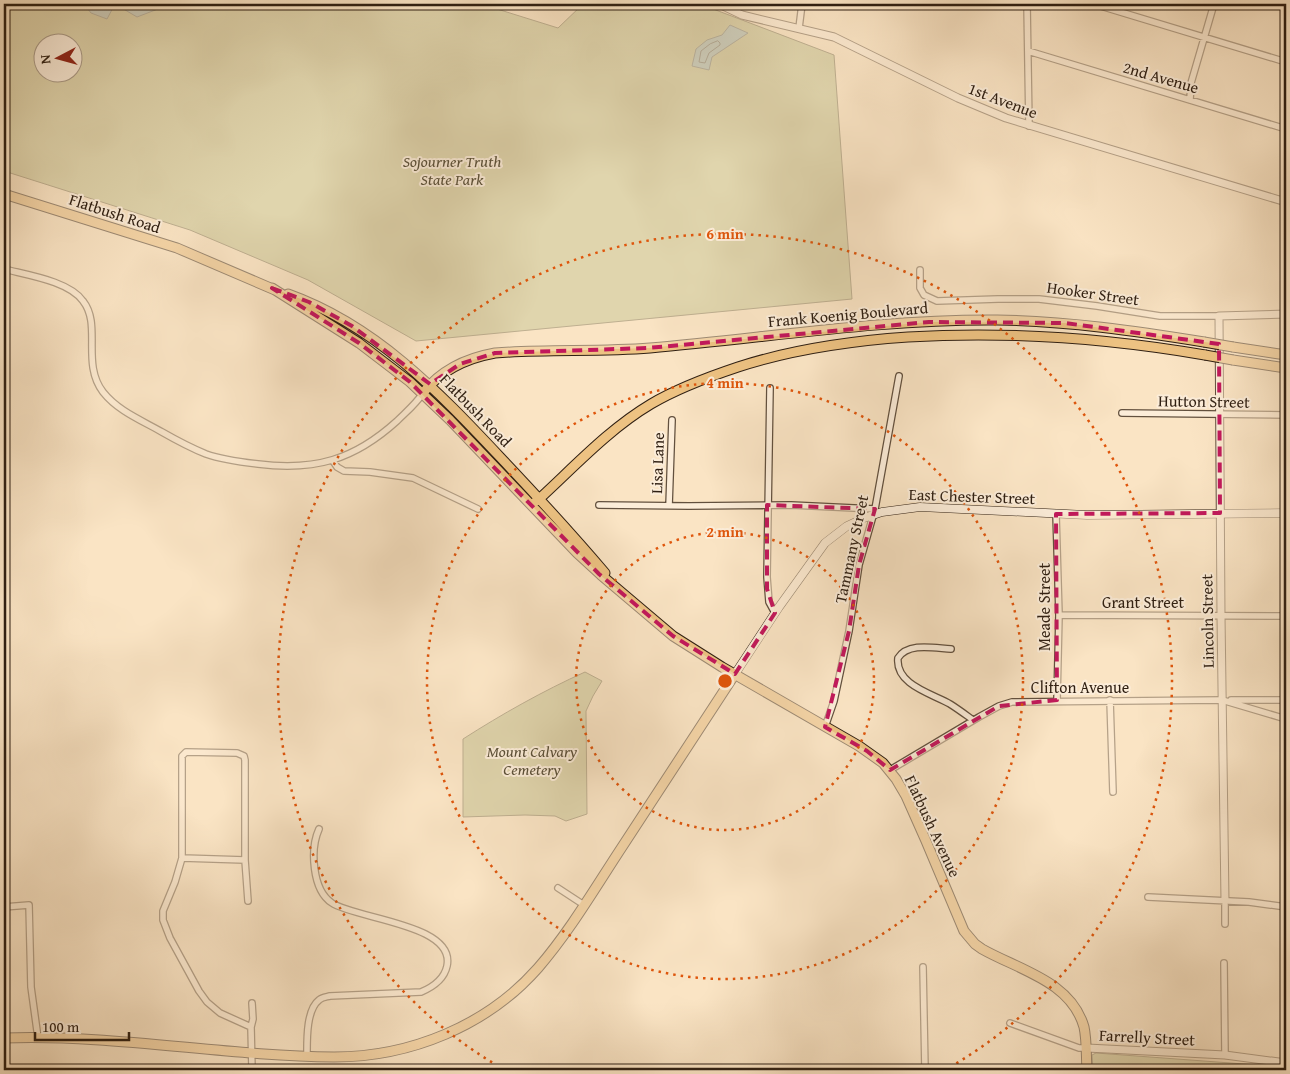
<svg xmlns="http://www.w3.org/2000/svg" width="1290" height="1074" font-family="'Gentium Book Plus',serif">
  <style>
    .green { fill: #c2c391; stroke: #787152; fill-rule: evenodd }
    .water { fill: #a0bdbb; stroke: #737e77 }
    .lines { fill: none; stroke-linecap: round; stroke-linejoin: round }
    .shore { stroke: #686e66; stroke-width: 1 }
    .minor-casing { stroke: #62503e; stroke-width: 8 }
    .tertiary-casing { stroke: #62503e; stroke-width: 9 }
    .secondary-casing { stroke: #2f1f12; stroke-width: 9 }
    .primary-casing { stroke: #2f1f12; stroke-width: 11 }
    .minor { stroke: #fcedd9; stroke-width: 5.5 }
    .tertiary { stroke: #fcedd9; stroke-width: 7 }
    .secondary { stroke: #fcedd9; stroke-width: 8 }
    .primary { stroke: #edc282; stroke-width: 9 }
    .primary-bridge-casing { stroke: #2f1f12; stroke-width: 11; stroke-linecap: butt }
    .primary-bridge { stroke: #edc282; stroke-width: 9 }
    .marked { fill: none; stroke: #c2185b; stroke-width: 4; stroke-dasharray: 10 6; stroke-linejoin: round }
    .ring { fill: none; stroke: #df560c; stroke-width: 2.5; stroke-dasharray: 2.5 5 }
    .labels { text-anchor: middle; stroke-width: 4; stroke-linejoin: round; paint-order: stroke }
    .street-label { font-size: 16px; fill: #2f1f12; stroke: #fcedd9 }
    .park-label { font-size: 16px; font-style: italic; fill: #5b5038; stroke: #fcedd9 }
    .centre { fill: #df560c; stroke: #fcedd9; stroke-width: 2.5 }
    .ring-label { font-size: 15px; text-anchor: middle; font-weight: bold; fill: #df560c; stroke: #fcedd9; stroke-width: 4; stroke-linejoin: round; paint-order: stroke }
  </style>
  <rect width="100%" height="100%" fill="#fae4c4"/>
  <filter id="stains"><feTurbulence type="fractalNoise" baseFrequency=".004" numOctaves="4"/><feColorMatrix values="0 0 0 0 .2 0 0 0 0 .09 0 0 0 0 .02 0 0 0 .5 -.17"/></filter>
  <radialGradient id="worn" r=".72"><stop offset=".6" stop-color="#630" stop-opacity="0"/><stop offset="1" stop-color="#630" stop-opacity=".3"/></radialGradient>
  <path class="green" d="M 4,4 L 481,4 L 558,28 L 583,4 L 700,4 L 834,55 L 852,299 L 416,341 L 308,280 L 190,230 L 4,171 ZM 42,42 L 72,42 L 72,72 L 42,72 Z
    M 585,672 L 602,681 L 593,696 L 586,711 L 587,814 L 566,821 L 555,816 L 525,815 L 463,817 L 463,739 C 502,714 543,691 585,672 Z
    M 1096,1053 L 1271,1066 L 1286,1068 L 1286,1070 L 1093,1070 L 1092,1055 Z"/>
  <path class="water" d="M 84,4 L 171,4 L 137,17 L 115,4 L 107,19 L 91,13 Z
    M 730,25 L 748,33 L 712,57 L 709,70 L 692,66 L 696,49 L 707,40 L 722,35 Z"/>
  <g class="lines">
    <path class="shore" d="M 718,41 L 720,43 L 720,45 L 709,53 L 705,63 L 699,62 L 701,51 L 710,44 Z"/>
    <defs>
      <path id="minor" d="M 1027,4 L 1029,126
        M 1094,4 L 1286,62
        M 799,28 L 802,4
        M 1028,51 L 1286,129
        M 1190,100 L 1191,83 L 1214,4
        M 4,269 C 27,275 69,281 83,301 C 102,325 81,363 103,392 C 118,411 141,420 162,432 C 176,440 191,448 206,454 C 223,460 240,462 258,464 C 315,471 354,460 397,421 C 406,412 416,404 423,393
        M 920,270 L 920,288 L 924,295 L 937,301 L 998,299 L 1039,299 L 1097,306 L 1160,316 L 1219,316
        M 770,388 L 767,577 L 769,602 L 775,613
        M 1122,413 L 1286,415
        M 333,461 L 337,467 L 344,471 L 370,472 L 413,478 L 478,509
        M 599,505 L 689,506 L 791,505 L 875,509
        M 669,506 L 672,420
        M 1056,514 L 1059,615 L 1057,700
        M 1059,615 L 1286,616
        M 951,649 C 934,648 908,642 898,658 C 895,685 933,694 950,704 C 958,709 966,715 973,720
        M 1110,700 L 1113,792
        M 1231,700 L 1286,700
        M 825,727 L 834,701 L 849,631 L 859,565 L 875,509 L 899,376
        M 890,770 L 979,717 L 999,706 L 1012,702 L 1222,700 L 1286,719
        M 182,858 L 245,860
        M 558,888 L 584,905
        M 1148,897 L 1249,902 L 1286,907
        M 248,901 L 245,860 L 245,760 L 244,756 L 237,753 L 186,752 L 182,756 L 182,858 L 175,882 L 163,911 L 163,920 L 170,938 L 199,991 L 207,1002 L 220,1013 L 251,1027
        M 1225,901 L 1225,924
        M 4,907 L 29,905 L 31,987 L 38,1038
        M 1224,963 L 1225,1055
        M 923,967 L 925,1070
        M 1010,1023 L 1079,1048 L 1087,1048
        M 307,1056 C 307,1041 306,1010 319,1000 C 322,997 326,997 330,996 L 421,992 C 433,987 444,980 447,966 C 456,924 356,919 332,903 C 312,890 310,849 319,829
        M 252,1070 L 251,1027 L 253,1019 L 252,1003"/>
      <path id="tertiary" d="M 719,4 L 742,15 L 834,37 L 958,98 L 1006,118 L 1286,202
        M 1225,901 L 1221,616 L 1219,316 L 1286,314
        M 1087,1048 L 1225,1055 L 1286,1063"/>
      <path id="secondary" d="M 735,674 L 779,607 L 825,543 L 847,526 L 864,518 L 882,512 L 920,507 L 1087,515 L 1286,513"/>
      <path id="primary" d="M 4,194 L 177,248 L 275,290
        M 272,288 L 359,343 L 410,382 L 450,420 L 577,553 L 601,575 L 673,636 L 722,667 L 859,746 L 883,763 L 896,779 L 906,796 L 926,841 L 964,931 L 975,944 L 982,949 C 1019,970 1071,981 1084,1027 C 1087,1041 1086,1056 1087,1070
        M 288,294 C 375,325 438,391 500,457 C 536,495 571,533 605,573
        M 1233,347 L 1286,355
        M 1233,360 L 1286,368
        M 423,393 C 441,370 467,358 495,353 C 547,349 599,352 650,348 C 766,338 881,319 997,320 C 1067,321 1136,331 1204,342
        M 536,501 L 539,499 C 575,466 609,429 651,404 C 678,388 708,377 738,367 C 793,349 850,341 908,337 C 1008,331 1106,338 1205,355
        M 4,1038 C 114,1034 224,1056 334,1057 C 410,1057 487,1026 538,968 C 570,931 595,888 622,847 C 659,790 697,732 735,674"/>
    </defs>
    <use href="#minor" class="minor-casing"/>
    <use href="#tertiary" class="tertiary-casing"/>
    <use href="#secondary" class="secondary-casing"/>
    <use href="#primary" class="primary-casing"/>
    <use href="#minor" class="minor"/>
    <use href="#tertiary" class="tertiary"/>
    <use href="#secondary" class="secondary"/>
    <use href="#primary" class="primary"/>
    <defs>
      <path id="primary-bridge" d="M 1204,342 L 1233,347
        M 1205,355 L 1233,360"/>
    </defs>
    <use href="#primary-bridge" class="primary-bridge-casing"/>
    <use href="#primary-bridge" class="primary-bridge"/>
  </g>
  <path d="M0 0H1290V1074H0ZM 272,288 L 309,302 L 352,326 L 430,384 L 460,364 L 495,353 L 648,348 L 929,322 L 1065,323 L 1219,344 L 1220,513 L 1056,514 L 1057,700 L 999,706 L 890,770 L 867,751 L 825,727 L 849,631 L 859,565 L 875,509 L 767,505 L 767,589 L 775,613 L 735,674 L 673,636 L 599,574 L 410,382 L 359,343 Z" fill="#fae4c4" fill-opacity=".55" fill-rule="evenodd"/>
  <path class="marked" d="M 272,288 L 309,302 L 352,326 L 430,384 L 460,364 L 495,353 L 648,348 L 929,322 L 1065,323 L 1219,344 L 1220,513 L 1056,514 L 1057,700 L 999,706 L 890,770 L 867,751 L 825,727 L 849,631 L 859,565 L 875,509 L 767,505 L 767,589 L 775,613 L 735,674 L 673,636 L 599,574 L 410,382 L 359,343 Z"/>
  <g class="ring">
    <circle cx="725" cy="681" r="149"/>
    <circle cx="725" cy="681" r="298"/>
    <path d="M505 1070A447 447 0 1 1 945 1070"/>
  </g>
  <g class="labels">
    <g class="street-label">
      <text transform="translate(1161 77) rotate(16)" y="6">2nd Avenue</text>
      <text transform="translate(1003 100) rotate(21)" y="6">1st Avenue</text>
      <text transform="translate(115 213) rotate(18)" y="6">Flatbush Road</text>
      <text transform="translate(1093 293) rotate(8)" y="6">Hooker Street</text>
      <text transform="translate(848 314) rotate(-5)" y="6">Frank Koenig Boulevard</text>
      <text transform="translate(1204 401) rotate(1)" y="6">Hutton Street</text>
      <text transform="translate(476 410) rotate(46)" y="6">Flatbush Road</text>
      <text transform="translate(657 463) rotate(-88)" y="6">Lisa Lane</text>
      <text transform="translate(972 496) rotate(2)" y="6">East Chester Street</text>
      <text transform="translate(851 549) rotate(-78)" y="6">Tammany Street</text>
      <text x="1143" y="608">Grant Street</text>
      <text transform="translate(1044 607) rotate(-90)" y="6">Meade Street</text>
      <text transform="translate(1207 621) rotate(-91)" y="6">Lincoln Street</text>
      <text x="1080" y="693">Clifton Avenue</text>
      <text transform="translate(933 826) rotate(65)" y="6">Flatbush Avenue</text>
      <text transform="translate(1147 1037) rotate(3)" y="6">Farrelly Street</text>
    </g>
    <g class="park-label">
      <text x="452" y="167">Sojourner Truth<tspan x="452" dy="18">State Park</tspan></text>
      <text x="532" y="757">Mount Calvary<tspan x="532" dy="18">Cemetery</tspan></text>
    </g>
  </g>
  <circle cx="725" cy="681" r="8" class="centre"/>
  <g class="ring-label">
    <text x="725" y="239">6 min</text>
    <text x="725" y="388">4 min</text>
    <text x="725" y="537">2 min</text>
  </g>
  <rect width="1290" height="1074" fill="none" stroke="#fae4c4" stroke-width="20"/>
  <rect x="5" y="5" width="1280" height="1064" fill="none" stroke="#2f1f12" stroke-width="2.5"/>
  <rect x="10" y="10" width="1270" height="1054" fill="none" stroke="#2f1f12"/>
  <g transform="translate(58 58) rotate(264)"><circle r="24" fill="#fcedd9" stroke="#aa9b89"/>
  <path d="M0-4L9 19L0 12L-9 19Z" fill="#8f2418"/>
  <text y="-8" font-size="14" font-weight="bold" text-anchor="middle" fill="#2f1f12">N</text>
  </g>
  <path d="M35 1032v8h94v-8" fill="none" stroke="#2f1f12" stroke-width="2.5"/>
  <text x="42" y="1032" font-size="15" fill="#2f1f12" stroke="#fcedd9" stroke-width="4" paint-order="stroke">100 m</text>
  <rect width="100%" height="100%" filter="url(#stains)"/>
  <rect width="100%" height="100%" fill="url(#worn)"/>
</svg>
